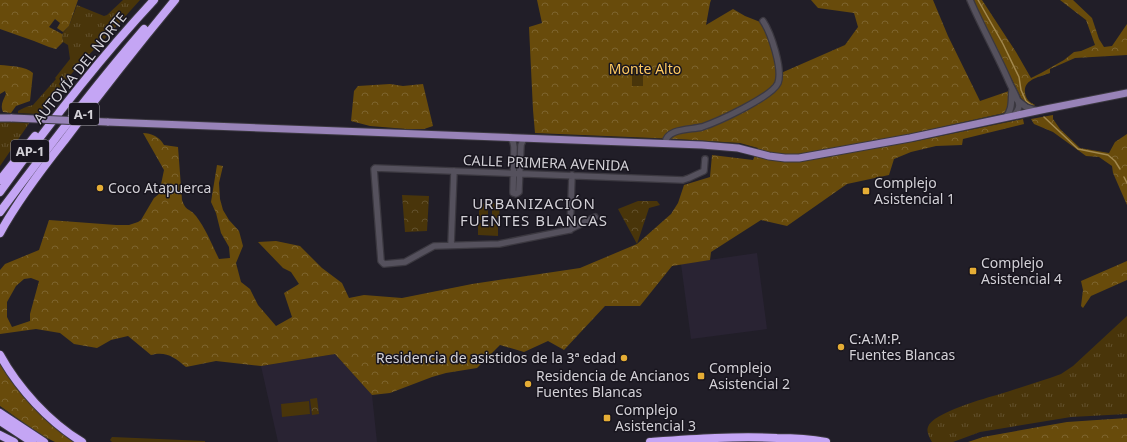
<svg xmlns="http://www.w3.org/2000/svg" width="1127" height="442" font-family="'Noto Sans',sans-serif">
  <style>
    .built { fill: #292333 }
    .grass { fill: url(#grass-tufts) }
    .forest { fill: url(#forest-crowns); fill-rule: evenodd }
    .park { fill: url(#park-crowns) }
    .pitch { fill: #49350a }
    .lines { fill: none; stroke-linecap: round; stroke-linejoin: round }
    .stream { stroke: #a2884e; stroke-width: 1.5 }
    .minor-casing { stroke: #3b3840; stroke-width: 8 }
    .major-casing { stroke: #3b3840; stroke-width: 9 }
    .highway-casing { stroke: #3b3840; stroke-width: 10 }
    .minor { stroke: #55515d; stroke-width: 5.5 }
    .major { stroke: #9883b8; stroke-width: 7 }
    .highway { stroke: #c4a5f4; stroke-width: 8 }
    .major-bridge-casing { stroke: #3b3840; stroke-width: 9; stroke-linecap: butt }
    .major-bridge { stroke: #9883b8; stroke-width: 7 }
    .poi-dot { fill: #e5ad35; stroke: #18151e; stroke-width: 1.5 }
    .labels { text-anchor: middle; stroke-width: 3; stroke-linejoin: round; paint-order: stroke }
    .shield { fill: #18151e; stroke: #9b99a0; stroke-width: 1 }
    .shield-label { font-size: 13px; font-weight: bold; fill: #d3d1d7 }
    .street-label { font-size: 14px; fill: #d3d1d7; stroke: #18151e }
    .park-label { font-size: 14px; fill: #fec961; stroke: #18151e }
    .poi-label { font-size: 14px; fill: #d3d1d7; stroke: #18151e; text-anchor: start }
    .neighbourhood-label { font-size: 15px; letter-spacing: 1px; fill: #d3d1d7; stroke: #18151e }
  </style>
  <defs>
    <pattern id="grass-tufts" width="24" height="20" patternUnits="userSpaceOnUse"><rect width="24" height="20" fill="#49350a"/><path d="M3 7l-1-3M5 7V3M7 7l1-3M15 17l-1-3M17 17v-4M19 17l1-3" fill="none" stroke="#62512d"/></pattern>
    <pattern id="forest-crowns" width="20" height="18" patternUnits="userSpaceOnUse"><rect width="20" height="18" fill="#684b0b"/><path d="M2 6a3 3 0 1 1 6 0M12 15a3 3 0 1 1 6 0" fill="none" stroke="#7d642e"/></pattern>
    <pattern id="park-crowns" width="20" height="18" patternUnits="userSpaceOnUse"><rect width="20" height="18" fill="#49350a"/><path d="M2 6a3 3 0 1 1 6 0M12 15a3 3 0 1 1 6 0" fill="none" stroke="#62512d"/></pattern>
  </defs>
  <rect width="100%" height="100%" fill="#211e28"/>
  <path class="built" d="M 757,253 L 767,329 L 691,339 L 681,264 Z
    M 335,354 L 372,395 L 377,442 L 278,442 L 261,366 Z"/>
  <path class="grass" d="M 123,0 L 140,0 L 113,30 L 78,66 L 38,114 L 18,113 L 18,111 C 23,108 28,106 33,105 L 56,79 L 55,78 L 70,59 L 68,45 L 63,42 L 62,34 L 69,26 L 77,5 L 104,16 L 107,15 Z
    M 0,122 L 30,122 L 0,166 Z
    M 1127,316 L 1127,414 L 1071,417 L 980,432 L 953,442 L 932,442 C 930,438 926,432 928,427 C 932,413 986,398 1000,394 C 1017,389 1033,383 1050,378 L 1061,374 L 1073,366 Z
    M 112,437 L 205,441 L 205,442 L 112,442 L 110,440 Z"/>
  <path class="forest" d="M 0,0 L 78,0 L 69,26 L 63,32 L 57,28 L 60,23 L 55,19 L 49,27 L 62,34 L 63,42 L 56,49 L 49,47 L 34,41 L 0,29 Z
    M 537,0 L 711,0 L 710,3 L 706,25 L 733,9 L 745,16 L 765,24 L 781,73 L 845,45 L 858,27 L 854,13 L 818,8 L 811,0 L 933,0 L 948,36 L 980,101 L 1009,91 L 1008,109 L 1004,113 L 910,134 L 912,142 L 1023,119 L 1024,124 L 963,139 L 962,145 L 936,146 L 911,152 L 894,159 L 889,175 L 847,184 L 787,226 L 761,220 L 711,252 L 710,260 L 672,266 L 640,306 L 605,306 L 564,350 L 548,341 L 524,352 L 500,345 L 477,368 L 446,373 L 432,377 L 390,393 L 372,395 L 335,354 L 261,366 L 216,361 L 186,367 C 174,357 166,351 151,355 L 128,336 L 111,340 L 97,348 L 74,344 L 60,333 L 36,329 L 0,334 L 0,270 L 5,264 L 39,250 L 49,220 L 116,225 L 129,225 L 138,222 L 141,220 L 154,198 L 159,194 L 164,170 L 143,133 C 151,133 160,137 164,145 L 178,147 L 182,200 C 186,212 190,208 196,216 C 206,229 212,245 219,259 L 230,258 L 229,247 L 221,233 L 216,213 L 211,202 L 217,165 L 223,166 L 219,183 L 220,199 L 223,210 L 229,220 L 239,231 L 243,246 L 236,263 L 241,282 L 250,289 L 258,305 L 276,326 L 292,317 L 284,293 L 299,284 L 291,272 L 283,268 L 258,242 L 276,241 L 300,246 L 322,268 L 342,283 L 349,298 L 364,295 L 402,298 L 472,284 L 580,268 L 637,244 L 671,214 L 678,203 L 684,185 L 710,177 L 712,155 L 753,160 L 758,148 L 740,143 L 677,139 L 535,133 L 533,110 L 529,27 L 542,23 ZM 31,278 L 39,281 L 30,314 L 30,321 L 12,327 L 7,317 L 7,302 L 16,286 L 24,279 Z
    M 974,0 L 982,0 L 1016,52 L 1031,78 L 1041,73 L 1064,60 L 1074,52 L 1081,51 L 1095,45 L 1086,20 L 1060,0 L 1073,0 L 1092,18 L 1099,39 L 1104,47 L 1112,46 L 1127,24 L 1127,55 L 1075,58 L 1050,69 L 1050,73 C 1040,77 1023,79 1025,93 C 1026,99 1029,102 1035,105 L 1034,106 C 1028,104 1025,102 1021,98 L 999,53 L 982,21 Z
    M 0,65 C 10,66 26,66 33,73 L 30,101 L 16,106 L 11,113 L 3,112 C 0,105 3,101 6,94 L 5,91 L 0,94 Z
    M 390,84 L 403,86 L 423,84 L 433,126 L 424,129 L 407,129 L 370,126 L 351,121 L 354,91 L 358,86 Z
    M 1053,115 L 1053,119 L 1060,129 L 1080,148 L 1109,153 L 1115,142 L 1127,134 L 1127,205 L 1113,173 L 1112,166 L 1099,157 L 1086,156 L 1053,132 L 1034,124 L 1031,119 Z
    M 1127,261 L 1127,280 L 1091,296 L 1083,308 L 1081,306 L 1083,290 L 1081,281 Z
    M 0,362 L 78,442 L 55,442 L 41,435 L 0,406 Z
    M 1127,418 L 1127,442 L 968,442 L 983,437 L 1067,422 Z"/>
  <path class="park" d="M 402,195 L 429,196 L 427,231 L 405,232 Z
    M 638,201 L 657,201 L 660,205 L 649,208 L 637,244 L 618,209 Z
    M 317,398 L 319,414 L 312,415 L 310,399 Z"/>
  <path class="pitch" d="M 632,65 L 643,65 L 643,86 L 632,86 Z
    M 479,203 L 488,204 L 488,220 L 479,220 Z
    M 492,203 L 500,203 L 499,218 L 492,218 Z
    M 478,223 L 498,224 L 498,236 L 478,235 Z
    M 309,401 L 310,414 L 282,417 L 281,404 Z"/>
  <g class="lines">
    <path class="stream" d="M 978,0 L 1003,44 L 1019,77 L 1021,90 L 1026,101 L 1034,107
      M 1044,117 L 1078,149 L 1108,155 L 1115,161 L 1120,169
      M 1124,177 L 1127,183"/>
    <defs>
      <path id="minor" d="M 970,0 C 982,28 997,54 1009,82 C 1012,89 1018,98 1019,105 C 1019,110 1016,113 1013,116
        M 1017,100 L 1026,107 L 1035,110
        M 1005,118 C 1013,110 1011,100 1012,90
        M 510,137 L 513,142 L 514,147 L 513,191 L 513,193 L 516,194 L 519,192 L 519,189 L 521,145 L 524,138
        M 665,143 C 667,128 690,130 702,127 C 717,122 772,97 778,83 C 783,69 771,33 763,21
        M 595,217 L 569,230 L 499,244 L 434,246 L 405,262 L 384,264 L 381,261 L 374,169 L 375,168 L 683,180 L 689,178 L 704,171 L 705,159
        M 570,230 L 572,175
        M 451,245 L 454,171"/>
      <path id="major" d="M 0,118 L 12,118
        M 107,122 L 702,145 L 738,148 L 769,156 L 785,158 L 799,158 L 910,138 L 1046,109 L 1127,93"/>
      <path id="highway" d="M 0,180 L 35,136
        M 0,192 C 48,125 98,60 154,0
        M 0,212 C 46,150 93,88 144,29
        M 0,233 C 18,200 41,170 64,141 C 100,93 137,46 175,0
        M 0,355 C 18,388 49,422 82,442
        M 0,413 L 44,442
        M 0,421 L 32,442
        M 0,435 L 14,442
        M 650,442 C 693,439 734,436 777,438 C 793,438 810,439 826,442"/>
    </defs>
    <use href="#minor" class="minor-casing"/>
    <use href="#major" class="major-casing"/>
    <use href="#highway" class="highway-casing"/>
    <use href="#minor" class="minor"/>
    <use href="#major" class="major"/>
    <use href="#highway" class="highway"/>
    <defs>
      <path id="major-bridge" d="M 12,118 L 107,122"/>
    </defs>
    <use href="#major-bridge" class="major-bridge-casing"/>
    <use href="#major-bridge" class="major-bridge"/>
  </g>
  <g class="poi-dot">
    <circle cx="100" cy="188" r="4"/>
    <rect x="862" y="187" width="8" height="8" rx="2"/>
    <rect x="969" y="267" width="8" height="8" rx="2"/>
    <circle cx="841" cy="347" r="4"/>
    <circle cx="624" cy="358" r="4"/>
    <rect x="697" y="372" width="8" height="8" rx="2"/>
    <circle cx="528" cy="384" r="4"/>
    <rect x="603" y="414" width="8" height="8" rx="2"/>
  </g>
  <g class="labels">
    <g class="shield">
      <rect x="69" y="103" width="30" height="22" rx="3"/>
      <rect x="11" y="140" width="38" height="22" rx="3"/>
    </g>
    <g class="shield-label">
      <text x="84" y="119">A-1</text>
      <text x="30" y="156">AP-1</text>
    </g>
    <g class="street-label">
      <text transform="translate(80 68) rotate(-51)" y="5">AUTOVÍA DEL NORTE</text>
      <text transform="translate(546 163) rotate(2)" y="5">CALLE PRIMERA AVENIDA</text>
    </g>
    <g class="park-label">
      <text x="645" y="74">Monte Alto</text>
    </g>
    <g class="poi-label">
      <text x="874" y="188">Complejo<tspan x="874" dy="16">Asistencial 1</tspan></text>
      <text x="108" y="193">Coco Atapuerca</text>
      <text x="981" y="268">Complejo<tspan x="981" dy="16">Asistencial 4</tspan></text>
      <text x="849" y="344">C:A:M:P.<tspan x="849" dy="16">Fuentes Blancas</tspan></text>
      <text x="616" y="363" text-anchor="end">Residencia de asistidos de la 3ª edad</text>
      <text x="709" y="373">Complejo<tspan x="709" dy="16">Asistencial 2</tspan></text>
      <text x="536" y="381">Residencia de Ancianos<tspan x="536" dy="16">Fuentes Blancas</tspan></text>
      <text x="615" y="415">Complejo<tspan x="615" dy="16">Asistencial 3</tspan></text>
    </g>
    <g class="neighbourhood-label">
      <text x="534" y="209">URBANIZACIÓN<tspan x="534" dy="17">FUENTES BLANCAS</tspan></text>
    </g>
  </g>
</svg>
